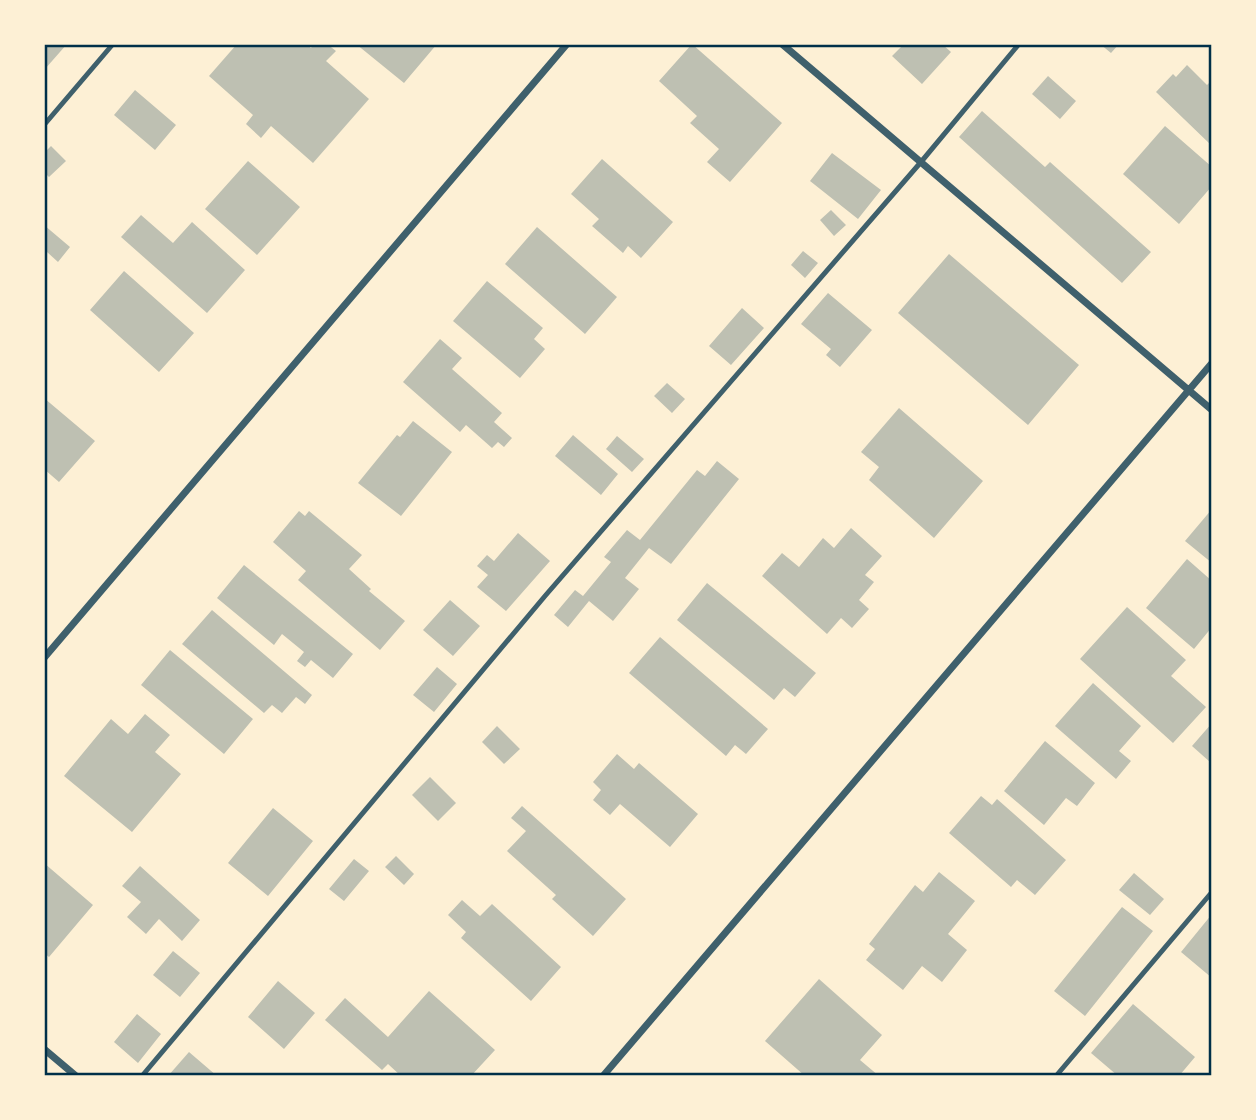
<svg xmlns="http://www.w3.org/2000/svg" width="1256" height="1120" font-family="Barlow,sans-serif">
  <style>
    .building { fill: #bec0b2 }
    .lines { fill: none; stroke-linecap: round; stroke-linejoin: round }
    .service { stroke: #3f606c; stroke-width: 5 }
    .minor { stroke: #3f606c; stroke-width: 7 }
    .neatline { fill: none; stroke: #003049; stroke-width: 2.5 }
  </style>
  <rect width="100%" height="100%" fill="#fdf0d5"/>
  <path class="building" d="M 44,44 L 67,44 L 45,69 L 44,68 Z
    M 237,44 L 306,44 L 311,48 L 314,44 L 327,44 L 336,51 L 326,61 L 369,99 L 313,163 L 271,126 L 261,138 L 246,124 L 253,115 L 209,76 Z
    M 356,44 L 437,44 L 404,83 Z
    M 692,44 L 782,123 L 730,182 L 707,162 L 719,149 L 690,123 L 697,116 L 659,81 Z
    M 904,44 L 942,44 L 951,52 L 922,84 L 892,56 Z
    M 1100,44 L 1119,44 L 1111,53 Z
    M 1187,65 L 1207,85 L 1212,80 L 1212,146 L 1156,92 L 1173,74 L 1176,77 Z
    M 1048,76 L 1076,101 L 1060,119 L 1032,94 Z
    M 135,90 L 176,125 L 155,150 L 114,115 Z
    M 982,111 L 1045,167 L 1050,162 L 1151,252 L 1122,283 L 959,137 Z
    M 1165,126 L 1212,167 L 1212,186 L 1179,224 L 1123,174 Z
    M 51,146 L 66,161 L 49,177 L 44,172 L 44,153 Z
    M 832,153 L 881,190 L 858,219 L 810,181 Z
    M 602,159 L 673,222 L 641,258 L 628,246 L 623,253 L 592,226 L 599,219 L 571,194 Z
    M 248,161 L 300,207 L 257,255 L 205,209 Z
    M 831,210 L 846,225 L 834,236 L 820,220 Z
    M 141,215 L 173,243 L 192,222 L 245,270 L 207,313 L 121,237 Z
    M 44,225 L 70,247 L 58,262 L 47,252 L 44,256 Z
    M 537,227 L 617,297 L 585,334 L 505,264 Z
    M 803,251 L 818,263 L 805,278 L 791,265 Z
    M 949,254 L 1079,365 L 1028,425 L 898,313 Z
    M 124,271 L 194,333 L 159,372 L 90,310 Z
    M 487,281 L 543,328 L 534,339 L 545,349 L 520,378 L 453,321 Z
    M 828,293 L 872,330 L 840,367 L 826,355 L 831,349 L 801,324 Z
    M 742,308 L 764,328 L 731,365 L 709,346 Z
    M 440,339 L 462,358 L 452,369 L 502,413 L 494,422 L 512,438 L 504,447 L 498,442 L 492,448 L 466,425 L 460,432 L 403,382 Z
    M 667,383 L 685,399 L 672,413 L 654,396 Z
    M 44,398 L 95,441 L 59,482 L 44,469 Z
    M 899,408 L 983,481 L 934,538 L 869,480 L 879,467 L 861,452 Z
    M 413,421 L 452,452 L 401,516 L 358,483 L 397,435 L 400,437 Z
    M 573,435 L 618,474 L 601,495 L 555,456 Z
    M 617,436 L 644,459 L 632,472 L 606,449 Z
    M 717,461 L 739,479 L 671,564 L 649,548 L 625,578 L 639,589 L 613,621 L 589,601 L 568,627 L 554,615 L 575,590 L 583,596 L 611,562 L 604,557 L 627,530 L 640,540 L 697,470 L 705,476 Z
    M 1212,509 L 1212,563 L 1185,541 Z
    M 299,511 L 305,516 L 309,511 L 362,555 L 349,569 L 371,589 L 369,591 L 405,621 L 380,650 L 298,580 L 306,571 L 273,542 Z
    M 851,528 L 882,556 L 865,575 L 874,582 L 859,600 L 869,609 L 852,628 L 841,618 L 827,634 L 762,576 L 782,553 L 799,567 L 823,538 L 834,548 Z
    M 518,533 L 550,561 L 506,611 L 477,587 L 488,575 L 477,566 L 487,555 L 494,561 Z
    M 1187,559 L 1212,581 L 1212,627 L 1194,649 L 1146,608 Z
    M 244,565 L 353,654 L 333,678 L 311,660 L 305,667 L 297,661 L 304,652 L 282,634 L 274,645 L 217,598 Z
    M 707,583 L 816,673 L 795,697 L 784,688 L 774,700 L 677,620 Z
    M 450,600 L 480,626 L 453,656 L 423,630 Z
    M 1127,607 L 1186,660 L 1171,676 L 1206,707 L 1173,743 L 1080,659 Z
    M 212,610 L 312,695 L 305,704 L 296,697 L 282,713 L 272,705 L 264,713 L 182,644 Z
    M 660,637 L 768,729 L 746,754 L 735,745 L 726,756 L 629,673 Z
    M 170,650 L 253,719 L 224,754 L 141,685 Z
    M 437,667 L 457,684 L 434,712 L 413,695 Z
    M 1093,683 L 1141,726 L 1119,751 L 1131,761 L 1116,779 L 1055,726 Z
    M 145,714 L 170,735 L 155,752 L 181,774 L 132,832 L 64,776 L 111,719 L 128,734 Z
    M 1212,723 L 1212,759 L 1210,762 L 1192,746 Z
    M 497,726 L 520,749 L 504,764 L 482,742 Z
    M 1045,741 L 1095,783 L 1077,806 L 1066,798 L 1044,825 L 1004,791 Z
    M 617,754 L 634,769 L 639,763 L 698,814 L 670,847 L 620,804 L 610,815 L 593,800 L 601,790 L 593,782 Z
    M 430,777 L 456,803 L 438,821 L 412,795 Z
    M 981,796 L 992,805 L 997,799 L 1066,860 L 1035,895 L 1017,880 L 1011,887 L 949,833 Z
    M 522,806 L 626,899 L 593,936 L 552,899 L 556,895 L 507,851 L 526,831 L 511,818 Z
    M 273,808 L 313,841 L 268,896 L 228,863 Z
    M 396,856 L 414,874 L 404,885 L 385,867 Z
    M 354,859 L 369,871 L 344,901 L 329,889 Z
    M 44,863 L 93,905 L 49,957 L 44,953 Z
    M 140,866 L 200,920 L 182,941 L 159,919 L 146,934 L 127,917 L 141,902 L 122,886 Z
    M 939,872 L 975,901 L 948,934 L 967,950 L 942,982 L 922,966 L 903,990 L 866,960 L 875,949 L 869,944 L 915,885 L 923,892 Z
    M 1134,873 L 1164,899 L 1150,915 L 1119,890 Z
    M 462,900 L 480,916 L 492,904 L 561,967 L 531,1001 L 461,938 L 466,932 L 448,915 Z
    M 1122,907 L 1153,931 L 1085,1016 L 1054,991 Z
    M 1212,914 L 1212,978 L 1181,952 Z
    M 173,951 L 200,973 L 180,997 L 153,975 Z
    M 819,979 L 882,1035 L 860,1060 L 879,1076 L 805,1076 L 765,1041 Z
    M 278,981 L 315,1013 L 284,1049 L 248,1017 Z
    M 429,991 L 495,1050 L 471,1076 L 401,1076 L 388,1064 L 382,1070 L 325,1020 L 345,998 L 388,1037 Z
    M 1133,1004 L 1195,1057 L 1179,1076 L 1118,1076 L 1091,1053 Z
    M 137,1014 L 161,1034 L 138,1063 L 114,1042 Z
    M 189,1052 L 217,1076 L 168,1076 Z"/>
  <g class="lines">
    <path class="service" d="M 44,125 L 113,44
      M 142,1076 L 545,596 L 921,162 L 1019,44
      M 1056,1076 L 1212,892"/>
    <path class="minor" d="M 782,44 L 1212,410
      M 44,658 L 567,44
      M 44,1049 L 76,1076
      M 603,1076 L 1212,363"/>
  </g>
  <rect width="1256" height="1120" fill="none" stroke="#fdf0d5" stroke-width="91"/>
  <rect x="46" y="46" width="1164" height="1028" class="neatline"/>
</svg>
